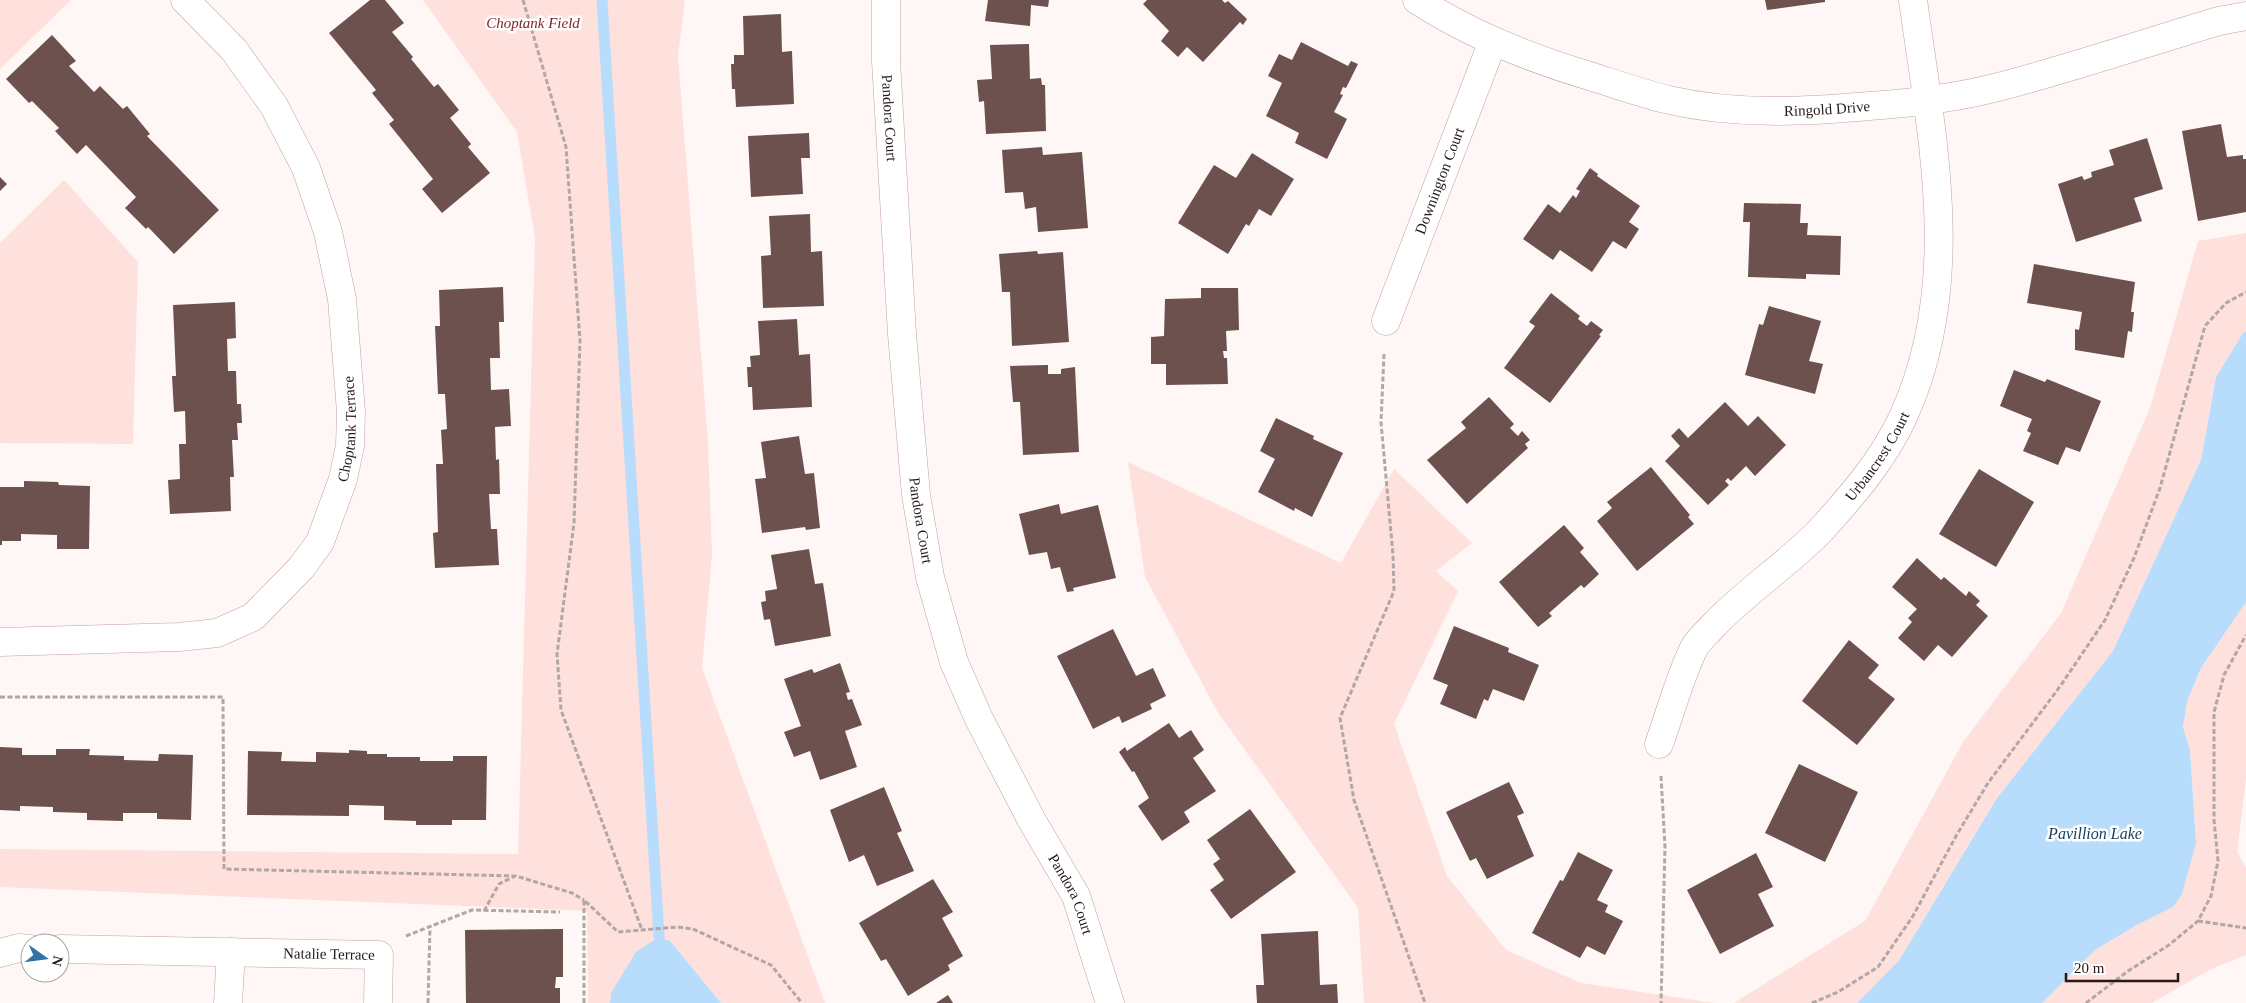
<svg xmlns="http://www.w3.org/2000/svg" width="2246" height="1003" font-family="'Times New Roman',serif">
  <style>
    .green { fill: #fee0dd }
    .water { fill: #b8dcfc }
    .lines { fill: none; stroke-linecap: round; stroke-linejoin: round }
    .stream { stroke: #b8dcfc; stroke-width: 11 }
    .building { fill: #6c514f }
    .street-casing { stroke: #c2a2a0; stroke-width: 29 }
    .path { stroke: #b0a7a6; stroke-width: 3; stroke-dasharray: 5 2.5; stroke-linecap: butt }
    .street { stroke: #fff; stroke-width: 28 }
    .labels { text-anchor: middle; stroke-width: 5; stroke-linejoin: round; paint-order: stroke }
    .park-label { font-size: 15px; font-style: italic; fill: #812325; stroke: #fff }
    .street-label { font-size: 15px; fill: #261a19; stroke: #fff }
    .water-label { font-size: 16px; font-style: italic; fill: #0f3d5f; stroke: #fff }
  </style>
  <rect width="100%" height="100%" fill="#fef7f6"/>
  <path class="green" d="M 0,0 L 71,0 L 0,69 Z
    M 423,0 L 685,0 L 678,56 L 708,443 L 712,554 L 702,668 L 825,1003 L 721,1003 L 670,941 L 611,992 L 610,1003 L 588,1003 L 587,911 L 0,887 L 0,849 L 518,854 L 535,238 L 517,132 Z
    M 64,180 L 138,262 L 133,444 L 0,443 L 0,243 Z
    M 2246,233 L 2246,331 L 2243,333 L 2216,377 L 2201,460 L 2113,651 L 1997,798 L 1900,959 L 1857,1003 L 1734,1003 L 1865,921 L 1963,742 L 2061,613 L 2150,408 L 2198,241 Z
    M 1128,462 L 1341,563 L 1394,469 L 1472,543 L 1436,571 L 1458,591 L 1394,724 L 1447,876 L 1506,950 L 1581,983 L 1714,1003 L 1364,1003 L 1358,908 L 1217,711 L 1145,577 Z
    M 2246,602 L 2246,780 L 2237,852 L 2246,868 L 2246,955 L 2209,970 L 2152,1003 L 2042,1003 L 2095,950 L 2135,926 L 2173,907 L 2196,843 L 2190,750 L 2183,727 L 2187,701 L 2201,668 Z"/>
  <path class="water" d="M 2246,331 L 2246,602 L 2201,668 L 2187,701 L 2183,727 L 2190,750 L 2196,843 L 2182,894 L 2173,907 L 2135,926 L 2095,950 L 2042,1003 L 1857,1003 L 1900,959 L 1997,798 L 2113,651 L 2201,460 L 2216,377 L 2243,333 Z
    M 659,937 L 670,941 L 721,1003 L 610,1003 L 611,993 L 636,952 Z"/>
  <g class="lines">
    <path class="stream" d="M 602,0 L 659,937"/>
  </g>
  <path class="building" d="M 370,0 L 385,0 L 404,23 L 392,32 L 413,57 L 411,59 L 434,87 L 438,84 L 459,110 L 450,118 L 471,144 L 468,147 L 490,173 L 442,213 L 422,189 L 433,179 L 389,124 L 394,120 L 372,93 L 376,90 L 329,33 Z
    M 988,0 L 1049,0 L 1048,7 L 1031,5 L 1030,26 L 985,21 Z
    M 1147,0 L 1222,0 L 1225,3 L 1228,1 L 1247,19 L 1243,25 L 1240,22 L 1203,62 L 1187,47 L 1178,57 L 1161,41 L 1169,31 L 1143,4 Z
    M 1765,0 L 1825,0 L 1825,2 L 1767,10 Z
    M 781,14 L 782,52 L 792,51 L 794,104 L 736,107 L 735,89 L 732,89 L 731,64 L 734,64 L 734,55 L 744,55 L 743,16 Z
    M 52,35 L 76,61 L 69,66 L 94,92 L 100,86 L 123,109 L 127,106 L 150,134 L 147,136 L 219,210 L 174,254 L 148,227 L 146,229 L 125,208 L 136,197 L 86,145 L 77,154 L 55,131 L 59,128 L 32,101 L 29,103 L 6,79 Z
    M 1301,42 L 1348,66 L 1351,61 L 1358,64 L 1346,88 L 1343,87 L 1340,94 L 1343,95 L 1334,112 L 1347,119 L 1327,159 L 1295,143 L 1299,133 L 1266,116 L 1282,83 L 1268,76 L 1279,54 L 1292,60 Z
    M 1029,44 L 1030,79 L 1041,78 L 1042,85 L 1045,85 L 1046,131 L 986,134 L 984,101 L 979,102 L 977,80 L 992,79 L 990,45 Z
    M 2221,124 L 2227,157 L 2243,155 L 2243,159 L 2246,159 L 2246,212 L 2198,221 L 2182,131 Z
    M 809,133 L 810,158 L 801,158 L 803,194 L 751,197 L 748,136 Z
    M 2147,138 L 2163,189 L 2134,198 L 2142,221 L 2076,242 L 2058,184 L 2082,176 L 2084,180 L 2092,177 L 2091,172 L 2114,165 L 2109,150 Z
    M 1042,147 L 1043,155 L 1082,152 L 1088,228 L 1038,232 L 1036,207 L 1025,209 L 1023,192 L 1005,193 L 1002,150 Z
    M 1252,153 L 1294,179 L 1271,216 L 1259,209 L 1249,226 L 1246,224 L 1228,254 L 1178,223 L 1214,165 L 1236,178 Z
    M 1590,168 L 1598,174 L 1597,176 L 1640,206 L 1629,222 L 1639,229 L 1626,249 L 1613,241 L 1592,272 L 1560,250 L 1553,260 L 1523,239 L 1548,204 L 1560,213 L 1573,195 L 1576,198 L 1580,191 L 1576,189 Z
    M 0,177 L 7,184 L 0,191 Z
    M 1744,203 L 1801,204 L 1800,223 L 1808,223 L 1807,235 L 1841,236 L 1840,275 L 1806,274 L 1806,279 L 1748,277 L 1750,222 L 1743,222 Z
    M 810,214 L 811,252 L 822,251 L 824,306 L 763,308 L 761,256 L 771,255 L 769,216 Z
    M 1037,251 L 1038,254 L 1063,252 L 1069,342 L 1012,346 L 1010,292 L 1002,292 L 999,254 Z
    M 2034,264 L 2135,282 L 2131,312 L 2134,312 L 2132,332 L 2128,331 L 2124,358 L 2075,350 L 2075,329 L 2079,330 L 2082,312 L 2027,303 Z
    M 503,287 L 504,322 L 499,322 L 500,358 L 490,358 L 491,390 L 509,389 L 511,426 L 495,427 L 496,460 L 499,459 L 500,494 L 489,494 L 491,529 L 497,529 L 499,565 L 435,568 L 433,533 L 438,532 L 436,464 L 443,464 L 441,430 L 447,429 L 445,394 L 438,394 L 435,326 L 440,326 L 439,290 Z
    M 1201,288 L 1238,288 L 1239,330 L 1226,331 L 1227,351 L 1223,351 L 1224,358 L 1227,358 L 1228,384 L 1166,385 L 1166,364 L 1151,364 L 1151,337 L 1164,336 L 1165,299 L 1201,298 Z
    M 1551,293 L 1580,316 L 1578,319 L 1587,326 L 1591,321 L 1603,330 L 1599,335 L 1601,336 L 1550,403 L 1504,368 L 1535,326 L 1529,322 Z
    M 235,302 L 236,338 L 227,339 L 228,371 L 236,371 L 237,404 L 241,404 L 242,423 L 237,423 L 238,440 L 232,440 L 234,477 L 230,477 L 231,511 L 170,514 L 168,480 L 180,479 L 179,444 L 186,444 L 185,411 L 174,412 L 172,376 L 176,376 L 173,305 Z
    M 1769,306 L 1821,321 L 1809,361 L 1823,364 L 1815,394 L 1745,375 L 1759,324 L 1763,325 Z
    M 797,319 L 799,355 L 810,354 L 812,407 L 753,410 L 752,387 L 748,387 L 747,367 L 751,367 L 750,356 L 760,355 L 758,321 Z
    M 1048,365 L 1048,374 L 1061,374 L 1061,369 L 1075,367 L 1079,452 L 1023,455 L 1020,402 L 1013,402 L 1010,366 Z
    M 2014,370 L 2045,382 L 2047,379 L 2101,401 L 2080,452 L 2066,447 L 2058,465 L 2023,451 L 2031,433 L 2027,431 L 2032,419 L 2000,406 Z
    M 1489,397 L 1514,424 L 1510,428 L 1518,436 L 1522,431 L 1530,440 L 1525,444 L 1528,448 L 1467,504 L 1427,460 L 1466,428 L 1461,422 Z
    M 1725,402 L 1748,426 L 1758,416 L 1786,445 L 1755,476 L 1746,466 L 1731,481 L 1728,478 L 1725,481 L 1729,485 L 1708,505 L 1665,461 L 1680,446 L 1671,436 L 1679,428 L 1688,438 Z
    M 1276,418 L 1314,436 L 1313,439 L 1343,453 L 1312,517 L 1295,508 L 1294,511 L 1258,492 L 1275,459 L 1260,451 Z
    M 799,436 L 805,474 L 814,473 L 820,528 L 806,530 L 805,527 L 762,533 L 755,479 L 766,478 L 761,442 Z
    M 1651,467 L 1690,515 L 1688,517 L 1694,524 L 1637,571 L 1597,521 L 1612,508 L 1607,502 Z
    M 1979,469 L 2034,502 L 1996,567 L 1939,534 Z
    M 24,481 L 58,482 L 59,485 L 90,486 L 89,549 L 57,549 L 57,535 L 21,534 L 21,541 L 2,541 L 2,545 L 0,545 L 0,487 L 24,487 Z
    M 1059,504 L 1061,514 L 1098,505 L 1116,578 L 1073,588 L 1074,591 L 1067,592 L 1060,567 L 1051,569 L 1047,552 L 1029,555 L 1019,514 Z
    M 1564,525 L 1584,548 L 1580,552 L 1599,574 L 1584,588 L 1581,585 L 1549,613 L 1552,616 L 1538,627 L 1499,582 Z
    M 809,549 L 815,584 L 823,583 L 831,636 L 775,646 L 770,619 L 764,620 L 761,602 L 766,601 L 765,591 L 777,589 L 771,555 Z
    M 1917,558 L 1941,580 L 1944,577 L 1966,596 L 1969,591 L 1980,601 L 1976,605 L 1988,616 L 1952,657 L 1938,645 L 1924,661 L 1898,638 L 1912,622 L 1908,618 L 1917,609 L 1892,587 Z
    M 1454,626 L 1509,648 L 1508,652 L 1539,665 L 1524,701 L 1493,689 L 1488,701 L 1484,699 L 1476,719 L 1440,704 L 1448,685 L 1433,679 Z
    M 1113,629 L 1136,676 L 1153,668 L 1166,696 L 1150,704 L 1152,709 L 1122,723 L 1119,716 L 1093,729 L 1057,656 Z
    M 1849,640 L 1879,665 L 1868,678 L 1895,699 L 1857,745 L 1802,701 Z
    M 840,663 L 850,692 L 846,693 L 848,700 L 852,699 L 862,725 L 845,731 L 857,767 L 820,780 L 810,751 L 794,757 L 784,732 L 801,726 L 784,679 L 812,669 L 814,673 Z
    M 1169,723 L 1179,738 L 1191,730 L 1204,750 L 1193,758 L 1216,791 L 1184,812 L 1190,822 L 1162,841 L 1138,806 L 1149,798 L 1134,771 L 1132,772 L 1119,752 L 1125,747 L 1127,751 Z
    M 0,747 L 22,748 L 22,755 L 56,755 L 56,749 L 90,749 L 89,755 L 124,756 L 124,760 L 158,761 L 159,754 L 193,755 L 191,820 L 157,819 L 157,813 L 123,813 L 123,821 L 87,820 L 87,813 L 53,812 L 53,807 L 20,806 L 20,811 L 0,810 Z
    M 349,750 L 367,751 L 367,754 L 387,754 L 387,757 L 420,757 L 420,761 L 453,761 L 453,756 L 487,756 L 486,820 L 452,820 L 452,825 L 416,825 L 416,821 L 384,820 L 384,806 L 349,805 L 349,816 L 247,815 L 248,751 L 282,752 L 281,761 L 316,762 L 316,752 L 349,753 Z
    M 1799,764 L 1858,792 L 1825,862 L 1765,833 Z
    M 1509,782 L 1524,813 L 1517,816 L 1534,856 L 1487,879 L 1476,858 L 1470,861 L 1446,812 Z
    M 884,787 L 902,831 L 897,833 L 914,871 L 877,886 L 864,855 L 849,862 L 830,810 Z
    M 1250,809 L 1296,872 L 1231,919 L 1210,890 L 1224,880 L 1213,864 L 1220,859 L 1207,840 Z
    M 1578,852 L 1613,870 L 1597,900 L 1608,905 L 1605,912 L 1623,921 L 1605,955 L 1587,946 L 1580,958 L 1532,933 L 1560,880 L 1563,881 Z
    M 1756,853 L 1773,887 L 1758,894 L 1774,926 L 1720,954 L 1687,890 Z
    M 933,879 L 953,912 L 942,918 L 963,956 L 948,965 L 950,970 L 908,996 L 886,959 L 881,961 L 859,923 Z
    M 563,929 L 563,977 L 556,977 L 555,988 L 560,988 L 560,1003 L 466,1003 L 465,930 Z
    M 1318,931 L 1320,985 L 1337,984 L 1338,1003 L 1257,1003 L 1256,985 L 1264,985 L 1261,934 Z
    M 948,995 L 953,1003 L 936,1003 Z"/>
  <g class="lines">
    <defs>
      <g id="street">
        <path id="s1" d="M 886,0 L 886,61 L 902,334 L 916,495 L 930,577 L 954,662 L 979,719 L 1031,819 L 1076,896 L 1110,1003"/>
        <path id="s2" d="M 1417,0 C 1471,35 1532,59 1593,77 C 1618,85 1644,94 1669,100 C 1735,115 1803,112 1869,106 C 1913,103 1956,98 1998,87 C 2072,68 2145,43 2219,21 L 2246,16"/>
        <path id="s3" d="M 1386,321 L 1493,41"/>
        <path id="s4" d="M 0,642 L 179,637 L 217,633 L 253,617 L 301,568 L 320,542 L 343,479 L 350,446 L 351,412 L 342,299 L 328,232 L 306,168 L 274,106 L 234,50 L 185,0"/>
        <path id="s5" d="M 1659,744 C 1670,714 1680,676 1694,648 C 1698,640 1707,633 1713,626 C 1746,591 1787,565 1820,531 C 1852,496 1884,459 1904,415 C 1964,282 1932,139 1913,0"/>
        <path id="s6" d="M 60,949 L 379,955 L 378,1003"/>
        <path d="M 0,953 L 19,948 L 30,949"/>
        <path d="M 228,1003 L 231,952"/>
      </g>
    </defs>
    <use href="#street" class="street-casing"/>
    <path class="path" d="M 523,0 L 566,147 L 580,341 L 574,523 L 557,654 L 561,710 L 642,930
      M 1384,354 L 1381,422 L 1393,555 L 1394,591 L 1340,718 L 1354,800 L 1425,1003
      M 0,697 L 223,697 L 224,869 L 516,876 L 572,893 L 584,900
      M 1661,776 L 1665,847 L 1661,1003
      M 484,911 L 499,884 L 515,876
      M 2198,921 L 2246,928
      M 406,936 L 472,910 L 560,912
      M 428,1003 L 430,927
      M 584,1003 L 584,900 L 618,932 L 678,927 L 693,929 L 771,965 L 802,1003
      M 1812,1003 L 1838,992 L 1878,967 L 1913,916 L 1956,836 L 1988,783 L 2061,685 L 2105,620 L 2134,558 L 2160,488 L 2205,326 L 2226,303 L 2246,292
      M 2086,1003 L 2128,971 L 2169,945 L 2198,921 L 2211,896 L 2218,861 L 2214,820 L 2214,712 L 2224,675 L 2246,635"/>
    <use href="#street" class="street"/>
  </g>
  <g class="labels">
    <g class="park-label">
      <text x="533" y="28">Choptank Field</text>
    </g>
    <g class="street-label">
      <text dy="5" stroke="none"><textPath href="#s2" startOffset="431">Ringold Drive</textPath></text>
      <text dy="5" stroke="none"><textPath href="#s1" startOffset="118">Pandora Court</textPath></text>
      <text dy="5" stroke="none"><textPath href="#s3" startOffset="150">Downington Court</textPath></text>
      <text dy="5" stroke="none"><textPath href="#s4" startOffset="475">Choptank Terrace</textPath></text>
      <text dy="5" stroke="none"><textPath href="#s5" startOffset="369">Urbancrest Court</textPath></text>
      <text dy="5" stroke="none"><textPath href="#s1" startOffset="522">Pandora Court</textPath></text>
      <text dy="5" stroke="none"><textPath href="#s1" startOffset="928">Pandora Court</textPath></text>
      <text dy="5" stroke="none"><textPath href="#s6" startOffset="269">Natalie Terrace</textPath></text>
    </g>
    <g class="water-label">
      <text x="2095" y="839">Pavillion Lake</text>
    </g>
  </g>
  <g transform="translate(45 958) rotate(104)"><circle r="24" fill="#ffffff" stroke="#a8a3a3"/>
  <path d="M0-4L9 19L0 12L-9 19Z" fill="#2f72a8"/>
  <text y="-8" font-size="14" font-weight="bold" text-anchor="middle" fill="#261a19">N</text>
  </g>
  <path d="M2066 973v8h112v-8" fill="none" stroke="#261a19" stroke-width="2.5"/>
  <text x="2074" y="973" font-size="15" fill="#261a19" stroke="#ffffff" stroke-width="4" paint-order="stroke">20 m</text>
</svg>
